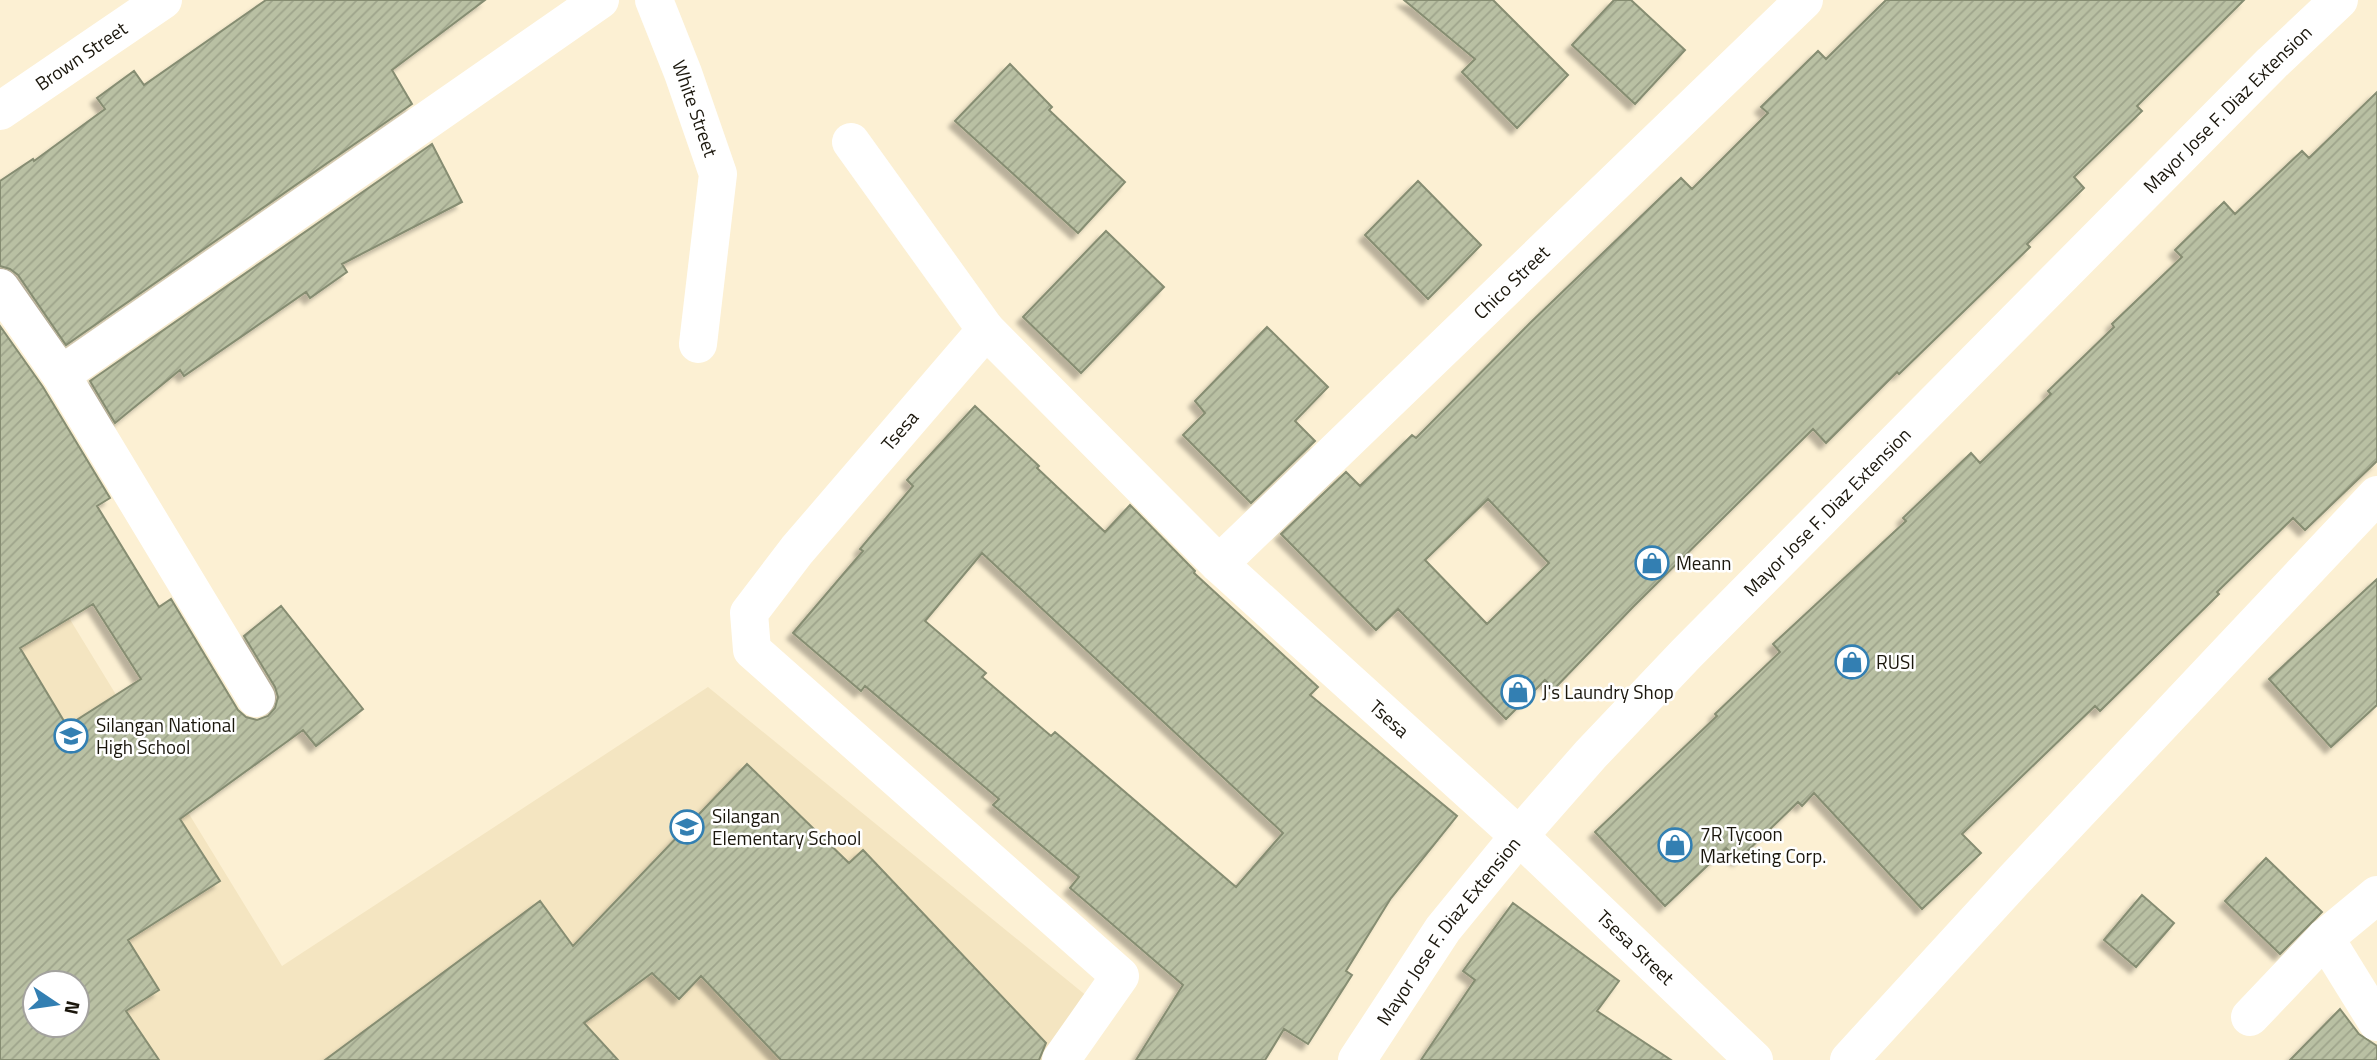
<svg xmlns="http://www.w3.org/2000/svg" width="2377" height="1060" font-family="'Titillium Web',sans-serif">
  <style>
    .built { fill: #f4e5c1; fill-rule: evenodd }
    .building { fill: url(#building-hatch); stroke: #868d72; stroke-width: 2; fill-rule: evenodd; filter: url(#shadow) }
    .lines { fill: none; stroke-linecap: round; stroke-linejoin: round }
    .street { stroke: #fff; stroke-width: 38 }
    .secondary { stroke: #fff; stroke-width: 38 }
    .labels { text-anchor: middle; stroke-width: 5; stroke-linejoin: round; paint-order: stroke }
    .street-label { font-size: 19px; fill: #1a160c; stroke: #fff }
    .poi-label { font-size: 19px; fill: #1a160c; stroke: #fff; text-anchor: start }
  </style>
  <defs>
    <pattern id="building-hatch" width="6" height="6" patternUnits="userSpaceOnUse" patternTransform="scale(1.75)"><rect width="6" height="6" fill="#b9c0a3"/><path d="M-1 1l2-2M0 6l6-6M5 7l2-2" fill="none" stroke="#9ea48b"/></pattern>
    <filter id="shadow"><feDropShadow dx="-6" dy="6" stdDeviation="2" flood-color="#0004"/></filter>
  </defs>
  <rect width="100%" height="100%" fill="#fcf0d3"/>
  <path class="built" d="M 0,505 L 282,966 L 708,687 L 1088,997 L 1044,1060 L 0,1060 ZM 35,983 L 77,983 L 77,1025 L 35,1025 Z"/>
  <path class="building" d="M 266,0 L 485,0 L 392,70 L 412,104 L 66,345 L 18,275 L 10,269 L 0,266 L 0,181 L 33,159 L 34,161 L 105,109 L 97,98 L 134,71 L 144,85 Z
    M 1404,0 L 1493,0 L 1568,75 L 1517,128 L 1462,72 L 1475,59 Z
    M 1614,0 L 1631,0 L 1685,50 L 1635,104 L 1572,45 Z
    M 1886,0 L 2244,0 L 2137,106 L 2142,111 L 2074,177 L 2084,188 L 2027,244 L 2030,247 L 1899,374 L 1897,372 L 1826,443 L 1813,429 L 1633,607 L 1554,689 L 1545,680 L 1506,719 L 1398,609 L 1376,630 L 1281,534 L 1346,472 L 1360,486 L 1412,435 L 1416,438 L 1530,323 L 1681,178 L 1692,189 L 1768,113 L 1761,107 L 1818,51 L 1826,59 ZM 1488,499 L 1549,563 L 1487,624 L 1425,560 Z
    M 1010,64 L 1052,107 L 1049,110 L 1125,182 L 1078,233 L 955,121 Z
    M 2377,92 L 2377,461 L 2305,530 L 2293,518 L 2217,592 L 2219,594 L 2100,711 L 2095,706 L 1962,834 L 1981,853 L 1922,909 L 1814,793 L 1802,806 L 1798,802 L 1738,860 L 1726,848 L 1665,906 L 1595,832 L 1717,716 L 1715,714 L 1780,652 L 1773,644 L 1906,521 L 1903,518 L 1971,453 L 1980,463 L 2051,394 L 2048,391 L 2114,327 L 2112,324 L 2182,257 L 2175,250 L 2224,202 L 2235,214 L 2302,151 L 2309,158 Z
    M 432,144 L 462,202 L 342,264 L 347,272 L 310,298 L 306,292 L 184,376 L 180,370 L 115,423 L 90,381 Z
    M 1418,181 L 1481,245 L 1428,299 L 1365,235 Z
    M 1106,231 L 1164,287 L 1081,373 L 1023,317 Z
    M 0,326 L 43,387 L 110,498 L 97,506 L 159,607 L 171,599 L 238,710 L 246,717 L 257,720 L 268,716 L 275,708 L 278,697 L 275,687 L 244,636 L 281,606 L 363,709 L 316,746 L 303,730 L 180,819 L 220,881 L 128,940 L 159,990 L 126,1011 L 159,1060 L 0,1060 ZM 93,604 L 141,679 L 67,726 L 20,648 ZM 35,983 L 77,983 L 77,1025 L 35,1025 Z
    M 1267,327 L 1328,387 L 1295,421 L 1315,441 L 1251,503 L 1183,435 L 1205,413 L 1195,401 Z
    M 975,406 L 1039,466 L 1037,468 L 1105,532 L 1130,505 L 1195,571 L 1194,573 L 1318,687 L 1310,695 L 1457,816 L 1391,898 L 1346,971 L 1352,975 L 1308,1044 L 1284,1029 L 1265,1060 L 1136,1060 L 1183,985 L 1070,888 L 1079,877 L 993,805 L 999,799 L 865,686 L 861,691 L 793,633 L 863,551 L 860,549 L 913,486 L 907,480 ZM 982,553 L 1283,833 L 1236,887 L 1055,732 L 1051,736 L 982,677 L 986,673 L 925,621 Z
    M 2377,579 L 2377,705 L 2331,747 L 2269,679 Z
    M 747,764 L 849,863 L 863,850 L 1046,1043 L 1039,1060 L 781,1060 L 701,976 L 679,999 L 652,973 L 584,1023 L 618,1060 L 325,1060 L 540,901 L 573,946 Z
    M 2266,858 L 2322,912 L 2280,954 L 2225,901 Z
    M 2142,895 L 2174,923 L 2136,967 L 2104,940 Z
    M 1513,903 L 1619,981 L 1597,1011 L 1671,1060 L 1421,1060 L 1475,980 L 1463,971 Z
    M 2340,1009 L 2359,1034 L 2377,1046 L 2377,1060 L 2290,1060 Z"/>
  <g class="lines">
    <g class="street">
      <path id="s1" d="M 654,0 L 683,73 L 718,174 L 698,344"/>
      <path id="s2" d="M 0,111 L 163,0"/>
      <path d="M 851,142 L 986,330"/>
      <path d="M 0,288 L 61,375 L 256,698"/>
      <path d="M 61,375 L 600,0"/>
      <path id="s3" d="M 1219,564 L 1804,0"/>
      <path d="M 2325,938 L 2377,1022"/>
      <path d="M 2250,1017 L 2325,938 L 2377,895"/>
      <path id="s4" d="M 1061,1060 L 1120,976 L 752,650 L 749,613 L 797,550 L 986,330 L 1219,564 L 1519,836 L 1754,1060"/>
      <path d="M 1849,1060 L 2014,880 L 2377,495"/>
    </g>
    <path class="secondary" id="s5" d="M 1357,1060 L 1443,929 L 1519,836 L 1591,754 L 1686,654 L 2272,63 L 2339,0"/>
  </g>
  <defs>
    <symbol id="shop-ring" viewBox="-11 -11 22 22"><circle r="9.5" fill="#fff" stroke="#337fb2" stroke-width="1.5"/><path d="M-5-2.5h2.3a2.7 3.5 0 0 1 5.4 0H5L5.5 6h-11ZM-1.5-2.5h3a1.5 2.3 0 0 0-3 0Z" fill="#337fb2"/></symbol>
    <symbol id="school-ring" viewBox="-11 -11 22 22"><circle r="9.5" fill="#fff" stroke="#337fb2" stroke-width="1.5"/><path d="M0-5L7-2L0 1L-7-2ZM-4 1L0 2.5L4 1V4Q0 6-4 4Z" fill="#337fb2"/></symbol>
  </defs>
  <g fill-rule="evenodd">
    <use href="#shop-ring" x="1633" y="544" width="38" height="38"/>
    <use href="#shop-ring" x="1833" y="643" width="38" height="38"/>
    <use href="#shop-ring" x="1499" y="673" width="38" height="38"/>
    <use href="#school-ring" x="52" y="717" width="38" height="38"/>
    <use href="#school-ring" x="668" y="808" width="38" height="38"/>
    <use href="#shop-ring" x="1656" y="826" width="38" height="38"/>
  </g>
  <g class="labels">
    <g class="street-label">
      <text dy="7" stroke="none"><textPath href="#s2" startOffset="98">Brown Street</textPath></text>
      <text dy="7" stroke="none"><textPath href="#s1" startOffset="116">White Street</textPath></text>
      <text dy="7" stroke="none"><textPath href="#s5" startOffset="1292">Mayor Jose F. Diaz Extension</textPath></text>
      <text dy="7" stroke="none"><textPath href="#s3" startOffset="406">Chico Street</textPath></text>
      <text dy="7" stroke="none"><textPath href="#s4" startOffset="868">Tsesa</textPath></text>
      <text dy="7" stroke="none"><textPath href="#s5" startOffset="724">Mayor Jose F. Diaz Extension</textPath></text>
      <text dy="7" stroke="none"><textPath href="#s4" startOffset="1561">Tsesa</textPath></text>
      <text dy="7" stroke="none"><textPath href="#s5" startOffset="158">Mayor Jose F. Diaz Extension</textPath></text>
      <text dy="7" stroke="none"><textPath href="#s4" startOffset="1897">Tsesa Street</textPath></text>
    </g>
    <g class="poi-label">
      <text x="1676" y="570">Meann</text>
      <text x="1876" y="669">RUSI</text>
      <text x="1542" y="699">J's Laundry Shop</text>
      <text x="96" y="732">Silangan National<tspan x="96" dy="22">High School</tspan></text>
      <text x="712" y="823">Silangan<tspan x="712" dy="22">Elementary School</tspan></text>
      <text x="1700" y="841">7R Tycoon<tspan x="1700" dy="22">Marketing Corp.</tspan></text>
    </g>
  </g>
  <g transform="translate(56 1004) rotate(103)"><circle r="33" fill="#ffffff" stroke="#a3a29e" stroke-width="2"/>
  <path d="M0-5L12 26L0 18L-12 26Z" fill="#337fb2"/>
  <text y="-10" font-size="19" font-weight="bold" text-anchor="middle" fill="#1a160c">N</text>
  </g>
</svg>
